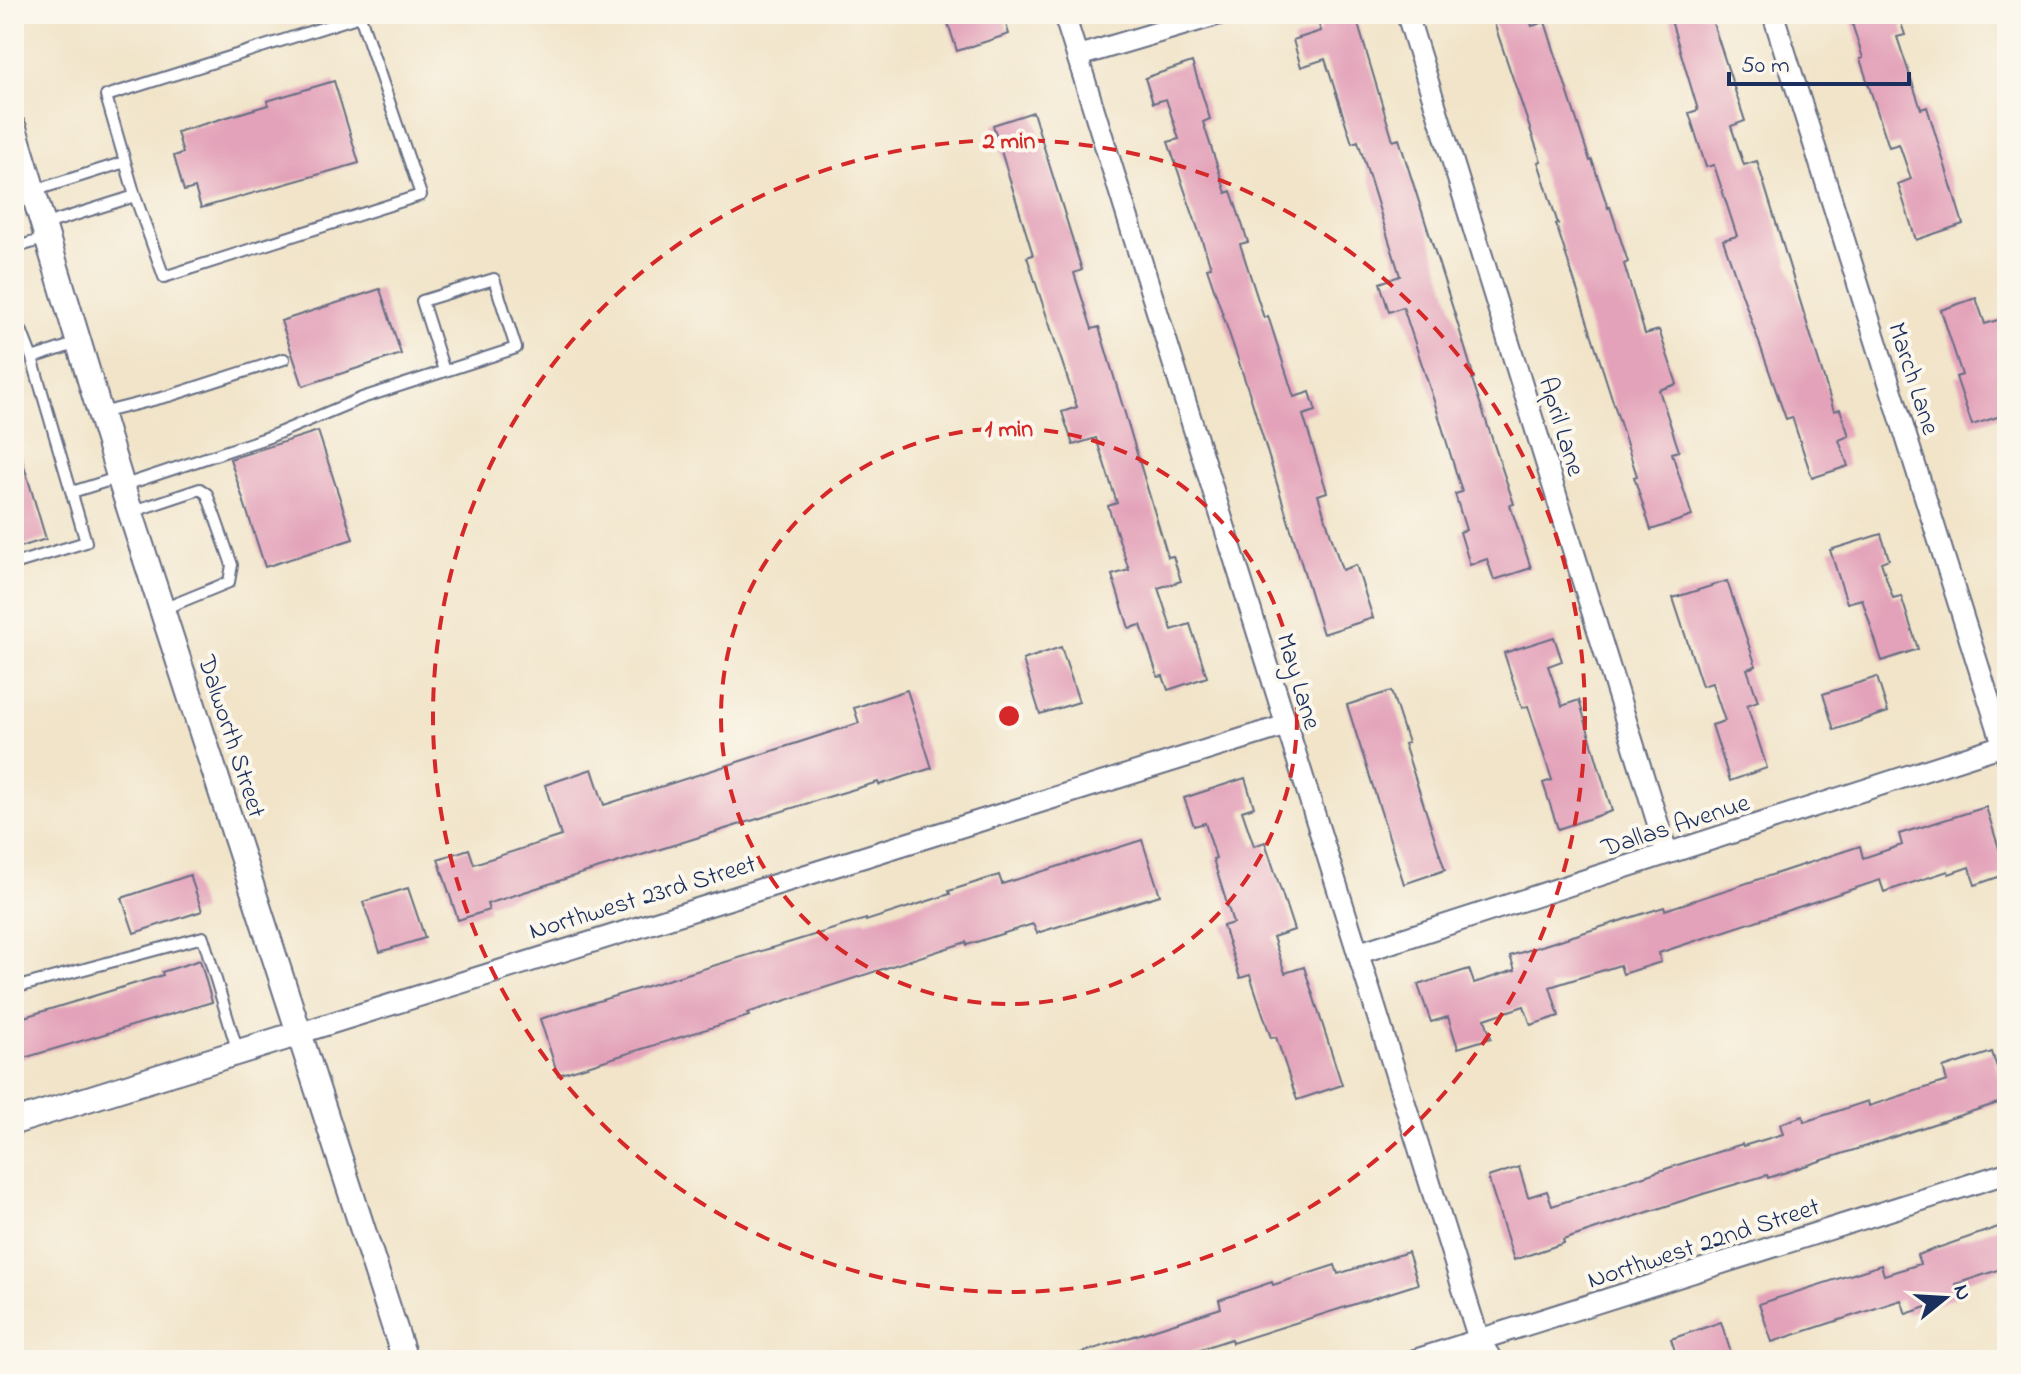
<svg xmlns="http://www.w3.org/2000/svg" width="2021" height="1374" font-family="'Indie Flower',sans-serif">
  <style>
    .building { fill: #e3a2b9 }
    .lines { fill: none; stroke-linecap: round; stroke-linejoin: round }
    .service-casing { stroke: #666e83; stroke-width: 14 }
    .minor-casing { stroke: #666e83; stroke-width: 24 }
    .tertiary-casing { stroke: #666e83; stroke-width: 28 }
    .service { stroke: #fff; stroke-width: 10 }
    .minor { stroke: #fff; stroke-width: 20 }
    .tertiary { stroke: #fff; stroke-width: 24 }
    .ring { fill: none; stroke: #d62828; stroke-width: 4; stroke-dasharray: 14 10 }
    .labels { text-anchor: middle; stroke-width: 8; stroke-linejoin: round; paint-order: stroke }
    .street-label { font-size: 26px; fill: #1b2f5e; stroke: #fbf7ec }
    .centre { fill: #d62828; stroke: #fbf7ec; stroke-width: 4 }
    .ring-label { font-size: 24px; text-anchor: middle; font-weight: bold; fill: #d62828; stroke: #fbf7ec; stroke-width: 8; stroke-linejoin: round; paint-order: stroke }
  </style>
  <rect width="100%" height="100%" fill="#fbf7ec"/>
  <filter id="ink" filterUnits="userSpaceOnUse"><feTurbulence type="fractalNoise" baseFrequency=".0125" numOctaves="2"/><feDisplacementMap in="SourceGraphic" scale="16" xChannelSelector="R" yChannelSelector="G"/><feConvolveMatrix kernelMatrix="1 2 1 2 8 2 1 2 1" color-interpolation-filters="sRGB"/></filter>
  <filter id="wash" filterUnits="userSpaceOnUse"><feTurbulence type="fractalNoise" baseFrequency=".006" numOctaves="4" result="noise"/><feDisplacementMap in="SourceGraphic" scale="32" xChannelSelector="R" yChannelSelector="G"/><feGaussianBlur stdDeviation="1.8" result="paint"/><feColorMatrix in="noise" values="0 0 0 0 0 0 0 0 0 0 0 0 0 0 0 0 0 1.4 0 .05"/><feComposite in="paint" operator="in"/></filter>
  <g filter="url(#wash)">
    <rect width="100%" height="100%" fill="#f1e4c9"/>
    <g id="blocks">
      <path class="building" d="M 945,14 L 1003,14 L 1009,34 L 957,51 Z
        M 1342,14 L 1355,14 L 1393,141 L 1399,139 L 1455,315 L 1474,378 L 1472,379 L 1514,504 L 1510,505 L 1531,568 L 1494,580 L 1487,559 L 1470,565 L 1460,532 L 1466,530 L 1455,494 L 1462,492 L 1435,404 L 1403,307 L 1389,312 L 1380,283 L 1400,276 L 1358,141 L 1352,143 L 1325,59 L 1301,67 L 1293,40 L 1321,31 L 1318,22 Z
        M 1491,14 L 1528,14 L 1532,26 L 1545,22 L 1590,161 L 1592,160 L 1608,208 L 1610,207 L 1628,262 L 1624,264 L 1645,334 L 1659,330 L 1677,384 L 1659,390 L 1679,451 L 1672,453 L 1692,516 L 1651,530 L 1634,477 L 1637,476 L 1556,224 L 1558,224 L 1538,162 L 1541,161 Z
        M 1669,14 L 1710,14 L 1745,121 L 1731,126 L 1744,165 L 1757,161 L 1834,411 L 1840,409 L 1849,436 L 1839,440 L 1848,466 L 1812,478 L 1792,417 L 1786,419 L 1723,240 L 1737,236 L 1714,165 L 1706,167 L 1689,113 L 1698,110 Z
        M 1849,14 L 1898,14 L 1905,35 L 1897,37 L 1921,109 L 1927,107 L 1963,224 L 1916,240 L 1898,184 L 1911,179 L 1899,144 L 1889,147 L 1860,59 L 1863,58 Z
        M 1192,62 L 1210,119 L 1203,122 L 1226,193 L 1231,191 L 1248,242 L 1240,244 L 1264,318 L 1268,316 L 1294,397 L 1310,392 L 1316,411 L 1303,415 L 1327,492 L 1318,495 L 1342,570 L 1356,565 L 1373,618 L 1323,634 L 1249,392 L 1207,268 L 1211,267 L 1168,142 L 1179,139 L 1166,99 L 1153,103 L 1145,78 Z
        M 334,81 L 359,163 L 201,208 L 195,188 L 184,191 L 174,156 L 183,153 L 177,132 L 268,105 L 267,101 Z
        M 1033,112 L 1082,270 L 1074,273 L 1092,329 L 1099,327 L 1168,557 L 1173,556 L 1181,581 L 1158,588 L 1172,630 L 1190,624 L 1207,677 L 1168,690 L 1163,676 L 1158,677 L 1141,625 L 1129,628 L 1112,575 L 1129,570 L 1108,506 L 1117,503 L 1096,438 L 1073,445 L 1062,412 L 1077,407 L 1027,257 L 1033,255 L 993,125 Z
        M 380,289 L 401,354 L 303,386 L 281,321 Z
        M 1976,298 L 1985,324 L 2001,319 L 2007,339 L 2007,414 L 1972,425 L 1956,377 L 1962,375 L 1941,310 Z
        M 318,431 L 353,539 L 265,567 L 230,459 Z
        M 19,449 L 46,539 L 14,549 L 14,450 Z
        M 1881,534 L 1889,559 L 1881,562 L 1893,598 L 1901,596 L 1918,649 L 1882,661 L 1862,599 L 1847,603 L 1830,550 Z
        M 1727,581 L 1756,666 L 1747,669 L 1758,701 L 1747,705 L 1767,768 L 1730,781 L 1712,725 L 1725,721 L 1712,683 L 1702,686 L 1673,598 Z
        M 1554,637 L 1562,661 L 1548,666 L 1562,706 L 1579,700 L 1612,811 L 1558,829 L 1543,783 L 1552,780 L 1528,706 L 1522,708 L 1504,653 Z
        M 1061,647 L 1079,702 L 1040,714 L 1023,660 Z
        M 1877,677 L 1888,712 L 1834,730 L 1823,694 Z
        M 907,690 L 932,768 L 879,785 L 878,782 L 828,797 L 574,876 L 487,904 L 489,910 L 458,920 L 438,859 L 469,849 L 474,864 L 561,836 L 545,785 L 592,769 L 604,805 L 859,723 L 854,708 Z
        M 1391,691 L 1408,743 L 1404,744 L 1445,870 L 1404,884 L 1347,705 Z
        M 1245,778 L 1254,807 L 1242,811 L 1254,846 L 1265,842 L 1294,930 L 1273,937 L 1285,973 L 1304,967 L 1342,1085 L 1297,1100 L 1276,1037 L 1271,1038 L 1250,975 L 1240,978 L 1223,926 L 1233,923 L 1213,859 L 1216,858 L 1205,823 L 1194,826 L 1184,798 Z
        M 1986,807 L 2007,874 L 1975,885 L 1969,867 L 1949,874 L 1948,871 L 1884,892 L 1880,880 L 1659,953 L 1661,962 L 1623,974 L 1620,965 L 1550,987 L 1559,1016 L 1531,1025 L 1524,1006 L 1485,1019 L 1491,1038 L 1458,1048 L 1448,1017 L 1431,1022 L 1418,985 L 1469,969 L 1474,983 L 1515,970 L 1510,956 L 1664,907 L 1665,910 L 1860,846 L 1863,858 L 1902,845 L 1899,834 Z
        M 1142,840 L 1160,895 L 1037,933 L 1033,924 L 967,945 L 966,942 L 747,1013 L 749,1016 L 558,1075 L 540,1019 L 866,919 L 866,921 L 950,894 L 949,891 L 999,875 L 1002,884 Z
        M 190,875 L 202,911 L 134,933 L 122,898 Z
        M 408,888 L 425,938 L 380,952 L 363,902 Z
        M 200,960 L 212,1002 L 14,1061 L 14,1020 L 163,975 L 162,972 Z
        M 1992,1052 L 2007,1100 L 1768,1178 L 1767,1175 L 1703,1194 L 1563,1240 L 1564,1243 L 1514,1260 L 1488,1177 L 1519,1167 L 1528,1197 L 1547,1191 L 1552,1206 L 1742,1144 L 1743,1146 L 1783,1134 L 1780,1124 L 1803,1116 L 1804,1122 L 1868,1101 L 1869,1106 L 1947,1081 L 1943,1068 Z
        M 2007,1224 L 2007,1267 L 1956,1284 L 1960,1296 L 1906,1314 L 1901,1300 L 1772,1342 L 1759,1304 L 1881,1265 L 1884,1275 L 1920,1264 L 1917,1255 Z
        M 1408,1252 L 1418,1284 L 1232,1343 L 1231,1339 L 1167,1360 L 1073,1360 L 1072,1356 L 1221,1308 L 1219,1300 L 1272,1282 L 1273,1285 L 1335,1265 L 1338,1274 Z
        M 1721,1322 L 1732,1356 L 1721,1360 L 1678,1360 L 1671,1339 Z"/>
    </g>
  </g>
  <g filter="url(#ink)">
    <use href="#blocks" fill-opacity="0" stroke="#666e83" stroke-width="2"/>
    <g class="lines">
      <defs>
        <path id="service" d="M 360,16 L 421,195 L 164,277 L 135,196 L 106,96 Z
          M 33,191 L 125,162
          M 43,225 L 135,196
          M 14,248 L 47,238
          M 14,321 L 22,332 L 32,358 L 86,542 L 14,564
          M 32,358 L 78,343
          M 101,413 L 169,396 L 284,359
          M 122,486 L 269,437 L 362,398 L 516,348 L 494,279 L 422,301 L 444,371
          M 72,492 L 120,477
          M 131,512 L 200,489 L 207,494 L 232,565 L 229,582 L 163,609
          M 14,988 L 203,937 L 238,1052"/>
        <path id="minor" d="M 1064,14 L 1479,1340 L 1492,1360
          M 1407,14 L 1667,853
          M 1773,14 L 2007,757
          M 1078,56 L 1220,14
          M 1359,953 L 2007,744
          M 300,1033 L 1287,725
          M 1415,1360 L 2007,1173"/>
        <path id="tertiary" d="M 14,128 L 122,486 L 405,1360
          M 14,1122 L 300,1033"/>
      </defs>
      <use href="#service" class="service-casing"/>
      <use href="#minor" class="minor-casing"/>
      <use href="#tertiary" class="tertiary-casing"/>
      <use href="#service" class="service"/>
      <use href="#minor" class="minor"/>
      <use href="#tertiary" class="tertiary"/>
    </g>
  </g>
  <g class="ring">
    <circle cx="1009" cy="716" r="288"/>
    <circle cx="1009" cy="716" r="576"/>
  </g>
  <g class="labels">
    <g class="street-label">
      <text transform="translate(1915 378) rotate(72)" y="9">March Lane</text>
      <text transform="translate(1563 426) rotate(73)" y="9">April Lane</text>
      <text transform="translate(1300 681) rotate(73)" y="9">May Lane</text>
      <text transform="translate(233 736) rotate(72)" y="9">Dalworth Street</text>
      <text transform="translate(1675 824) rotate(-18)" y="9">Dallas Avenue</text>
      <text transform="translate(642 896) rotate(-17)" y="9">Northwest 23rd Street</text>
      <text transform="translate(1703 1242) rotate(-18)" y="9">Northwest 22nd Street</text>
    </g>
  </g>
  <circle cx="1009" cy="716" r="12" class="centre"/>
  <g class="ring-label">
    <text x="1009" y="148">2 min</text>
    <text x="1009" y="436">1 min</text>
  </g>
  <rect width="2021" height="1374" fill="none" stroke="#fbf7ec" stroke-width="48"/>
  <g transform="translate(1945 1298) rotate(72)" stroke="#fbf7ec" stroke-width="6" paint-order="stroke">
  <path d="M0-6L14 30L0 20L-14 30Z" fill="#1b2f5e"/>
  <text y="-12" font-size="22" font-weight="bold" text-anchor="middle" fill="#1b2f5e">N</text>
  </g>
  <path d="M1729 72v12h180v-12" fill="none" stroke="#1b2f5e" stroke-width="4"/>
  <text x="1741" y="72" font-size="24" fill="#1b2f5e" stroke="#fbf7ec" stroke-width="6" paint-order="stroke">50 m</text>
</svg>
